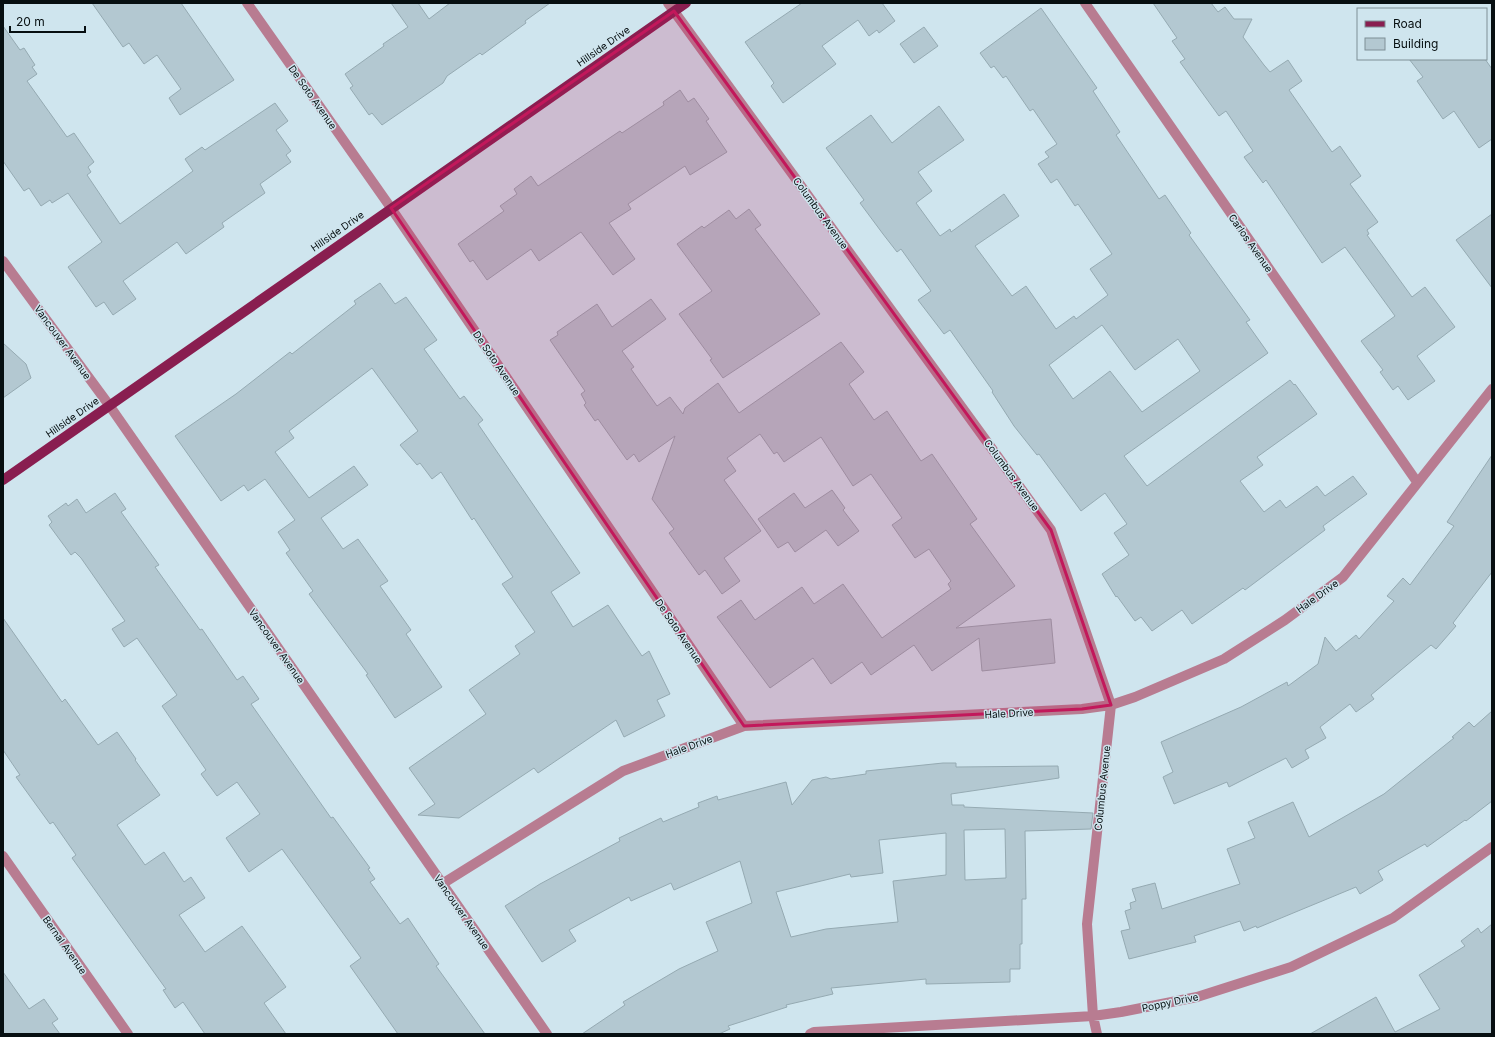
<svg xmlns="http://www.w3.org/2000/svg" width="1495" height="1037" font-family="Inter,sans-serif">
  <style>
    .building { fill: #b3c8d1; stroke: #95aab2; fill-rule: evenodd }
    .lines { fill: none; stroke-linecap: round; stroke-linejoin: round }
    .minor { stroke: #b87c91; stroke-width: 10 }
    .major { stroke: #891e50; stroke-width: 10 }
    .marked { fill: #c2185b; fill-opacity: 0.2; stroke: #c2185b; stroke-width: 3; stroke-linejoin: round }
    .labels { text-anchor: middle; stroke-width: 3; stroke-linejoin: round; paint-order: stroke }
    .street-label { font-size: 10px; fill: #070f11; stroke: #cfe5ee }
  </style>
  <rect width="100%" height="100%" fill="#cfe5ee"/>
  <path class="building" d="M 92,3 L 181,3 L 234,80 L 180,115 L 169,98 L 181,89 L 157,55 L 144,64 L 129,43 L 123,47 Z
    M 391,3 L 418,3 L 429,19 L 450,3 L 550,3 L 525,21 L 526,23 L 482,55 L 480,53 L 447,76 L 443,83 L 382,125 L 372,113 L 369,115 L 350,88 L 353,86 L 345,74 L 384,46 L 383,44 L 408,27 Z
    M 802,3 L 882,3 L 895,21 L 879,33 L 877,30 L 869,36 L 858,20 L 822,46 L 836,64 L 783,103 L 771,86 L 774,83 L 745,42 Z
    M 1153,3 L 1211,3 L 1218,12 L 1225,7 L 1234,19 L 1252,19 L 1243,37 L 1264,65 L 1270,72 L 1288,60 L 1302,81 L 1289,90 L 1332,152 L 1340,146 L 1361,176 L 1350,184 L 1378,222 L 1367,230 L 1369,234 L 1367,235 L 1412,297 L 1425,287 L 1455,327 L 1417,356 L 1435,381 L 1408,400 L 1398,386 L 1393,390 L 1380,372 L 1383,370 L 1361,341 L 1395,316 L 1345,247 L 1322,263 L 1266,180 L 1263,183 L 1244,157 L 1253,151 L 1226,111 L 1219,116 L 1180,62 L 1185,59 L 1172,41 L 1177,38 Z
    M 1041,8 L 1097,88 L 1093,91 L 1120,132 L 1116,135 L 1159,199 L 1165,195 L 1191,233 L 1189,235 L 1250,320 L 1246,322 L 1268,353 L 1124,456 L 1147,486 L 1290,380 L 1294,385 L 1295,384 L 1317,414 L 1257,457 L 1263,465 L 1240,481 L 1264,512 L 1280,500 L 1286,508 L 1317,486 L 1325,496 L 1353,476 L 1367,494 L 1323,526 L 1325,530 L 1245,590 L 1243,588 L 1192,624 L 1182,610 L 1152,631 L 1141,617 L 1135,621 L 1117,596 L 1116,597 L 1102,574 L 1129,555 L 1114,533 L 1127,524 L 1105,493 L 1081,511 L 1039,454 L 1037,455 L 1014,426 L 992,392 L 993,391 L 950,330 L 944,334 L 918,300 L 931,291 L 901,249 L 897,252 L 883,234 L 860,203 L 864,200 L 826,148 L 871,115 L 892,143 L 939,106 L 964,140 L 918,172 L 932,191 L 916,203 L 940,236 L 950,229 L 951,232 L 1004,194 L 1019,216 L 975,246 L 1012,296 L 1026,286 L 1056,329 L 1074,316 L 1076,319 L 1108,295 L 1090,269 L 1112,254 L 1078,204 L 1075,206 L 1057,179 L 1051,183 L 1038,164 L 1049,157 L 1045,152 L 1057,144 L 1033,109 L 1030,111 L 1006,76 L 1003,78 L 994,66 L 991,68 L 980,53 ZM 1102,325 L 1135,370 L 1178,339 L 1200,371 L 1142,412 L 1110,371 L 1073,399 L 1049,365 Z
    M 3,26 L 20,50 L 24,48 L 35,65 L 32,67 L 37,74 L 27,81 L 67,137 L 74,133 L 94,162 L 88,167 L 91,172 L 87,175 L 120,224 L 193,171 L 185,159 L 202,147 L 205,150 L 275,103 L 288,121 L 276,130 L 291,151 L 286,155 L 291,162 L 260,184 L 265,193 L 222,223 L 224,227 L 186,254 L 177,242 L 123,281 L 136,299 L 113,315 L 104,302 L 96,307 L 68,267 L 102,242 L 68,193 L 52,203 L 50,200 L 41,206 L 29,188 L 24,191 L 3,161 Z
    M 924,27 L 938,46 L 914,63 L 900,44 Z
    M 1409,59 L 1485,59 L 1492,69 L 1492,139 L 1479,148 L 1454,111 L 1443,119 L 1417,81 L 1423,77 Z
    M 680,90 L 688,102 L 694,98 L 709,119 L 706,121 L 727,152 L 690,175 L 685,166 L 628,204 L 631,209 L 609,223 L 635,259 L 613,275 L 581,232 L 539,261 L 531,249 L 487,280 L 473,260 L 470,262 L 458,244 L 504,211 L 500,206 L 517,194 L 514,189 L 531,176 L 538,186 L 620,131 L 622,133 L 664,105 L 663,102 Z
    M 749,209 L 761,225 L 755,229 L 820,314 L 723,378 L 710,360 L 712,359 L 679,314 L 712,291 L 677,244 L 702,226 L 704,228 L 729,210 L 736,219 Z
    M 1492,214 L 1492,288 L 1456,240 Z
    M 380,283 L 395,304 L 406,297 L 437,340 L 424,349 L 460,399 L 464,396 L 483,420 L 478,424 L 580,573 L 551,592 L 573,627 L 608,605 L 642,656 L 649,651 L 670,694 L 657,700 L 665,716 L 624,737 L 616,720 L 538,773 L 534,768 L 459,818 L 418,815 L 435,804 L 409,768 L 486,714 L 469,690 L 520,654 L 515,646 L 535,632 L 502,584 L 513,577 L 474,518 L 472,520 L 441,472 L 432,479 L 420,463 L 417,465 L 400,445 L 418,431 L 372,368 L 289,431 L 294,438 L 275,452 L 309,498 L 354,466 L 368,485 L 321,518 L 343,549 L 358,539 L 388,581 L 380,586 L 411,630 L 406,634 L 442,687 L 395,718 L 366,675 L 368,674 L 309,594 L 313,591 L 286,553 L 290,550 L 278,532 L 295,520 L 265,479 L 248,491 L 244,485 L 221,501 L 175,436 L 236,394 L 290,352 L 292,354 L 356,304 L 354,301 Z
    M 651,299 L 666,319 L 622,351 L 634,367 L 631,369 L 657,406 L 670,397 L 683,414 L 685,408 L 718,383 L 739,413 L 841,342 L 864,372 L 849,384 L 874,420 L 887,411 L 921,461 L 932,454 L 977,519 L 970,524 L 1015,586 L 956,628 L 1051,619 L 1055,663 L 982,671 L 979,638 L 932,671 L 914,645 L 871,675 L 862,662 L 831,684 L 813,658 L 770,688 L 717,617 L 741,600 L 755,620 L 802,587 L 814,604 L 843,584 L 882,638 L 951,589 L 948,584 L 951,581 L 929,549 L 915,558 L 892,525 L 902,518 L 871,474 L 853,486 L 821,437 L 784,462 L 777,452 L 774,454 L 760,434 L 727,458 L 736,471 L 724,480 L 761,531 L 724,558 L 740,581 L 722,594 L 705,570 L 699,575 L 669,533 L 674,529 L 652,499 L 675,436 L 639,462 L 634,454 L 627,460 L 598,419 L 595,421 L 584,405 L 586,403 L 581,394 L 585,391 L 550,340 L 558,335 L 557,332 L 597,304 L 612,327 Z
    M 3,343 L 26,364 L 31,378 L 3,398 Z
    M 1492,455 L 1492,572 L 1453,623 L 1456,626 L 1436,649 L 1431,645 L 1371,695 L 1374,699 L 1356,712 L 1350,704 L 1320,727 L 1326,738 L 1305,750 L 1309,758 L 1292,768 L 1286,758 L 1229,787 L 1227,782 L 1174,804 L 1163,777 L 1173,772 L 1161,742 L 1241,707 L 1287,682 L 1288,686 L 1318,664 L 1325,637 L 1336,651 L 1356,635 L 1359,639 L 1394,601 L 1387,596 L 1403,578 L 1410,585 L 1454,526 L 1447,522 Z
    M 832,490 L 845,508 L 843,510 L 859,531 L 838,546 L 826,530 L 795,552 L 788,542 L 778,548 L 758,519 L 794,493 L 805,508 Z
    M 115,493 L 126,509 L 121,512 L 159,565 L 155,567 L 200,630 L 202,629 L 237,680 L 243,676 L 259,699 L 251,704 L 331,818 L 333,817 L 370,868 L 368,869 L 375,879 L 370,882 L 400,924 L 408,918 L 439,964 L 436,966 L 485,1034 L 398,1034 L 350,966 L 361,958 L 282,849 L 249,872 L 226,838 L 260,814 L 237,782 L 217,796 L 201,774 L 206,770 L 162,706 L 177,695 L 137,638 L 124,647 L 112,629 L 125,621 L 81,558 L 75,552 L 71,555 L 49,525 L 52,522 L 48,516 L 66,503 L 68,506 L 77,499 L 86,513 Z
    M 3,618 L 62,702 L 65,699 L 98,745 L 117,732 L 136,759 L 135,760 L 160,795 L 117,825 L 145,865 L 164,852 L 184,882 L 191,877 L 205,898 L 179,915 L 205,952 L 242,926 L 286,987 L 264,1003 L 286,1034 L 205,1034 L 183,1002 L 175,1008 L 163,990 L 166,989 L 72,858 L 76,855 L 53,822 L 50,824 L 16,777 L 20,775 L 3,750 Z
    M 1492,711 L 1492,801 L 1466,821 L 1465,820 L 1427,847 L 1425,844 L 1378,871 L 1383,880 L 1360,894 L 1356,887 L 1257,928 L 1256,926 L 1244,931 L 1240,921 L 1194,936 L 1196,942 L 1129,959 L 1121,931 L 1130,929 L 1125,911 L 1131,909 L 1130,903 L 1136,901 L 1132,889 L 1155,883 L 1162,909 L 1240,884 L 1227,849 L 1255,838 L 1248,822 L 1293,802 L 1309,837 L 1384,794 L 1454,738 L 1452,737 L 1469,722 L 1474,727 Z
    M 943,763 L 956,763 L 956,767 L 1058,766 L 1059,778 L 951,794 L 952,805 L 964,805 L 964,807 L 1093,813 L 1091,829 L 1025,831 L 1026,899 L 1022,899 L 1022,944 L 1020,944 L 1020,969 L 1010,969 L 1010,982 L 926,984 L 926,979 L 831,988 L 833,994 L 786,1005 L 787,1007 L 728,1026 L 730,1029 L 719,1034 L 582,1034 L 625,1005 L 623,1002 L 679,969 L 718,951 L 706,922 L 752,903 L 740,861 L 674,890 L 671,883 L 631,901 L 629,897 L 569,930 L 576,941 L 542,962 L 505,906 L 540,884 L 620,841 L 619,838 L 661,818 L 663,822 L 699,807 L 698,803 L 717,796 L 718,800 L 786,782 L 792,805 L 812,780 L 826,777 L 831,779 L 866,774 L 866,771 ZM 1005,829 L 1006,878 L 965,880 L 964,830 ZM 946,833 L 946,875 L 893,881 L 898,922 L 826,929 L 791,937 L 776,892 L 850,874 L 851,877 L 883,873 L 879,840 Z
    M 1492,924 L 1492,1034 L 1310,1034 L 1376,997 L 1395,1032 L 1440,1009 L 1419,975 L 1465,946 L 1461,941 L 1478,928 L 1481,933 Z
    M 3,972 L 29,1009 L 44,999 L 58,1019 L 52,1023 L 60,1034 L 3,1034 Z"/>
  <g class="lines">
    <path class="minor" d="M 247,3 L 391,208 L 744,726
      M 668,3 L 1051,530 L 1111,705 L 1087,924 L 1093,1016 L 1097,1034
      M 1085,3 L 1417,482
      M 3,261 L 109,405 L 547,1034
      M 3,856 L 128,1034
      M 442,884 L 623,771 L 744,726 L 1082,709 L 1111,705 L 1135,697 L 1224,659 L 1285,620 L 1343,577 L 1492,389
      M 810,1034 L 814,1032 L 1093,1016 L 1121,1012 L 1197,997 L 1291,967 L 1393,918 L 1492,847"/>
    <path class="major" d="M 3,480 L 686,3"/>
  </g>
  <path class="marked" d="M 674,11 L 1051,530 L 1111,705 L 1082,709 L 744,726 L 391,208 Z"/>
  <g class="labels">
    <g class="street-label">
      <text transform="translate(603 46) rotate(-35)" y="4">Hillside Drive</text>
      <text transform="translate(313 97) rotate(55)" y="4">De Soto Avenue</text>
      <text transform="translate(821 213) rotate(54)" y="4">Columbus Avenue</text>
      <text transform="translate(337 231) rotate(-35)" y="4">Hillside Drive</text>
      <text transform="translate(1251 243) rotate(55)" y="4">Carlos Avenue</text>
      <text transform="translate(63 342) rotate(54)" y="4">Vancouver Avenue</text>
      <text transform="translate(497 363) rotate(56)" y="4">De Soto Avenue</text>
      <text transform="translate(72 417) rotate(-35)" y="4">Hillside Drive</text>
      <text transform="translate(1012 475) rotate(54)" y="4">Columbus Avenue</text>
      <text transform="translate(1317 596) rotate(-36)" y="4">Hale Drive</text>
      <text transform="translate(679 631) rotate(56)" y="4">De Soto Avenue</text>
      <text transform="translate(277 646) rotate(55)" y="4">Vancouver Avenue</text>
      <text transform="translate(1009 713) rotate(-3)" y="4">Hale Drive</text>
      <text transform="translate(689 746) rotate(-20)" y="4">Hale Drive</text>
      <text transform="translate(1102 788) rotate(-84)" y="4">Columbus Avenue</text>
      <text transform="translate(462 912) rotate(55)" y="4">Vancouver Avenue</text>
      <text transform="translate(65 945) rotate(55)" y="4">Bernal Avenue</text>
      <text transform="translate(1170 1002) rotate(-12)" y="4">Poppy Drive</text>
    </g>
  </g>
  <rect width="1495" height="1037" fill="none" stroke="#070f11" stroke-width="8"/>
  <rect x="1357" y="8" width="130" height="52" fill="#cfe5ee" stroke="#7f8f96"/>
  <rect x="1365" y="21" width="20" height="6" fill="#891e50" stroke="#7f8f96"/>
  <text x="1393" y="28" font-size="12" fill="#070f11">Road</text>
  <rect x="1365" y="38" width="20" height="12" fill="#b3c8d1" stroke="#7f8f96"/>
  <text x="1393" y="48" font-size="12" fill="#070f11">Building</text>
  <path d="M10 26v6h75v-6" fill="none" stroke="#070f11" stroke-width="2"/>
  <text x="16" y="26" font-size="12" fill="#070f11" stroke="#cfe5ee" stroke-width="3" paint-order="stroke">20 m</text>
</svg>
